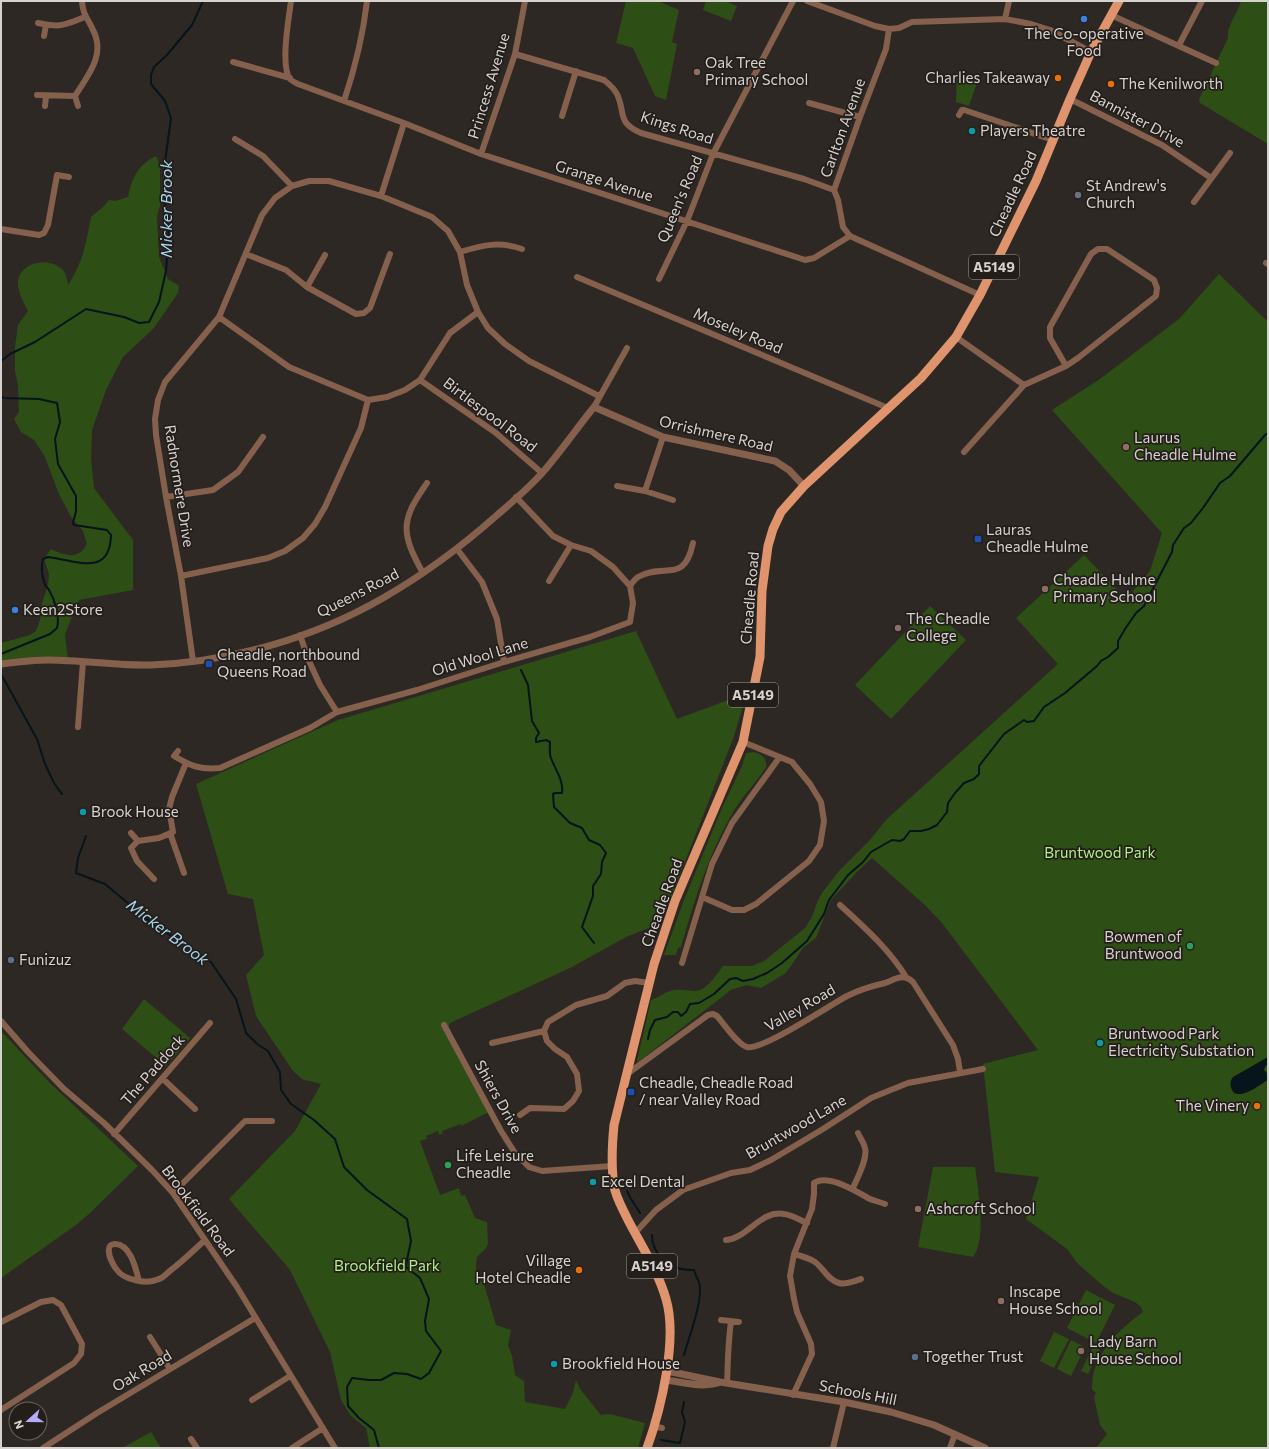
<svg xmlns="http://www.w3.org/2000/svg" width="1269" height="1449" font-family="Commissioner,sans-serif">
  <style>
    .green { fill: #2d4e14 }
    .water { fill: #06141b }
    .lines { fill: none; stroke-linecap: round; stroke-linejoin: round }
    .stream { stroke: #06141b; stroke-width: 2 }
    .minor { stroke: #85604d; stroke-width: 6 }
    .tertiary { stroke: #85604d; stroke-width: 7 }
    .primary { stroke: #e0946e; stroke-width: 9 }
    .shop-dot { fill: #3f7fe0; stroke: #241e1b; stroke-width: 1.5 }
    .education-dot { fill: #8d6e63; stroke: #241e1b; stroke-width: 1.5 }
    .food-dot { fill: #e8710a; stroke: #241e1b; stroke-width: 1.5 }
    .culture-dot { fill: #0f9aa8; stroke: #241e1b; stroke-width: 1.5 }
    .worship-dot { fill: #6b7280; stroke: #241e1b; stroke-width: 1.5 }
    .transit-dot { fill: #1a4fb4; stroke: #241e1b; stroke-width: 1.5 }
    .leisure-dot { fill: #2e9e5b; stroke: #241e1b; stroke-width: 1.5 }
    .service-dot { fill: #5c6f8a; stroke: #241e1b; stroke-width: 1.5 }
    .labels { text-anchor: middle; stroke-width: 3.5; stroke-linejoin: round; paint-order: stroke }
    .shield { fill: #241e1b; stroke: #a19c99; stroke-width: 1 }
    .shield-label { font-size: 14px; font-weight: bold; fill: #d6d2cf }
    .poi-label { font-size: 15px; fill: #d6d2cf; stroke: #241e1b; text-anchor: start }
    .street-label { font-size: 15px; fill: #d6d2cf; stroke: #241e1b }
    .park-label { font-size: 15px; fill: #aef185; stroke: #241e1b }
    .water-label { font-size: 16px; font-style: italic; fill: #a6d7f0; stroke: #241e1b }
  </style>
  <rect width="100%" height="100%" fill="#2e2824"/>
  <path class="green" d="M 626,1 L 658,1 L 679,10 L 672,42 L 677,44 L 666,100 L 655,96 L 633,48 L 616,43 Z
    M 706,1 L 725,1 L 737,6 L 731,21 L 703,10 Z
    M 1241,1 L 1268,1 L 1268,144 L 1200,103 L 1199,99 L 1228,38 C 1226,26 1238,13 1241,1 Z
    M 957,72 L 979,77 L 969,106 L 956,102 Z
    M 156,156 L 160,165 L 160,206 L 157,216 L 159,257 L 168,279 L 179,286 L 178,293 L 154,328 L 123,357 L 106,390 L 92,430 L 91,459 L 94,488 L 133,540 L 133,590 L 79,600 L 65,634 L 68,661 L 1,664 L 1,643 L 30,635 L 36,631 L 40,620 L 42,603 L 48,585 L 49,574 L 44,559 L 51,549 C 64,555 78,561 87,544 L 83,531 L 71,517 L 59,494 L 44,455 L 34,440 L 21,432 L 14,419 L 19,412 L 18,385 L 15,371 L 15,347 L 18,325 L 28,311 C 24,304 19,294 18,285 C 16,263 48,256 62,269 C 66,273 67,280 68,285 C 83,262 86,244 91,217 L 104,206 L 109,200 L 115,201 L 128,197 C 132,177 138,165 156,156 Z
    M 1219,274 L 1268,322 L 1268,1448 L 1096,1448 L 1107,1434 L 1100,1425 L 1094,1397 L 1096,1393 L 1092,1389 C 1091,1356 1118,1330 1143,1312 L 1141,1307 L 1135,1302 L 1113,1293 L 1101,1284 L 1078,1264 L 1067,1249 L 1026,1219 L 1039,1177 L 995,1172 L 983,1064 L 1038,1050 L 942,923 L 926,906 L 872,858 L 856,873 L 831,900 L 816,938 L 803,948 L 786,973 L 761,988 L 746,985 L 731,990 L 638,1062 L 637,1061 L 651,1000 C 659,998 665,991 674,990 C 681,989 689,991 696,991 C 706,991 717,974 723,966 L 752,966 L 764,961 L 805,928 L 812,917 L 818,900 L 822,893 L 839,871 L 869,841 L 887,819 L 1058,664 L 1016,618 L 1084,555 L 1126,599 L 1150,571 L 1162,533 L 1052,410 L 1100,379 L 1179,319 Z
    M 930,606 L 966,640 L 891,719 L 855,685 Z
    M 636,631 L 677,719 L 747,693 L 733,739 L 661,923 L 626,937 L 572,967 L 450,1023 L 447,1031 L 491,1111 L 461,1126 L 461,1124 L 442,1131 L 443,1133 L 439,1135 L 438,1131 L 426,1136 L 427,1139 L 420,1141 L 440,1195 L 459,1188 L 461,1196 L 465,1195 L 475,1218 L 487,1222 L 488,1244 L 486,1248 L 477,1257 L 476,1263 L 477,1282 L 483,1281 L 496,1325 L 511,1330 L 508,1345 L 512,1356 L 515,1375 L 524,1381 L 525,1402 L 565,1409 L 573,1393 L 576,1380 L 580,1389 L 601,1415 L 610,1414 L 645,1423 L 639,1445 L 638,1448 L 370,1448 L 366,1428 L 351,1416 L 341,1400 L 330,1352 L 290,1270 L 229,1199 L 295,1131 L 321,1084 L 302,1079 L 293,1071 L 256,1016 L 246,975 L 264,955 L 253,899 L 228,894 L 196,784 L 338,720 Z
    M 753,752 C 761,753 767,758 766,767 C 757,782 744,794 735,809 C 709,852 695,899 681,947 L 678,948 L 676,955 L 664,955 L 684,900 L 722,808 L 742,766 L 746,753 Z
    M 144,999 L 190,1038 L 166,1066 L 122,1029 Z
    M 1,1031 L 49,1082 L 138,1166 L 89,1214 L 76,1225 L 1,1278 Z
    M 933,1167 L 975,1167 C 978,1189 987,1239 973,1257 L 918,1247 Z
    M 1086,1290 L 1115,1305 L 1096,1343 L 1067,1328 Z
    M 1054,1332 L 1069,1339 L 1054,1368 L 1040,1361 Z
    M 1071,1340 L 1085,1347 L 1071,1376 L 1057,1369 Z
    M 1093,1346 L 1100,1350 L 1088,1374 L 1081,1371 Z
    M 151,1432 L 161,1448 L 122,1448 Z"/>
  <path class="water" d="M 1268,1057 L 1268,1064 L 1265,1067 L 1264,1070 L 1268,1074 L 1268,1080 C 1259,1085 1244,1098 1234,1093 C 1230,1088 1229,1082 1233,1077 Z"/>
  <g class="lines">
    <path class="stream" d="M 1,361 L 10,354 L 35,342 L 86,309 L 124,317 L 139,323 L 149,322 L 159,302 L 166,271 L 169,234 L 165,213 L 165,162 L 171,118 L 165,101 L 151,84 L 151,75 L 154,67 L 167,55 L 192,25 L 203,1
      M 1,395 L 3,398 L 39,399 L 57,403 L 60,422 L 55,439 L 58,464 L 76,496 L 76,511 L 73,523 L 74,525 L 107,530 L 111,535 C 110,578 75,560 48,557 L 43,559 C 41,567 42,577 45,585 C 45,586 49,589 49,590 C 55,600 60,616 57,628 L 50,634 L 1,654
      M 521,670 L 528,685 L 532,721 L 539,733 L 536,738 L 536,742 L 546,740 L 550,742 C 550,747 549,754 551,758 C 555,769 564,781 562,793 L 555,793 L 553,794 L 554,807 L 570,823 L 582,828 L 589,840 L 600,845 L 606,853 L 602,862 L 601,874 L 593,886 L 593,896 L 582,927 L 594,943
      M 1,674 L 37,739 L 45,764 L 54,783 L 62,794
      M 86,836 L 78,858 L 76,873 L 105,884 L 153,924 L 211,962 L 236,999 L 246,1033 L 257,1044 L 268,1051 L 280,1072 L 281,1090 L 291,1104 L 314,1120 L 335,1139 L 344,1167 L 367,1190 L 407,1219 L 411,1241 L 407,1260 L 406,1267 L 420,1278 L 429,1299 L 425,1321 L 426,1331 L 441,1351 L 429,1373 L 421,1379 L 407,1374 L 394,1373 L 381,1380 L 369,1380 L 352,1378 L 347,1387 L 348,1406 L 359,1418 L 374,1430 L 379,1448
      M 648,1039 L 650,1030 L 655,1020 L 667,1017 L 673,1012 L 678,1012 L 681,1016 L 686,1012 L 690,1004 L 699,1003 L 714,994 L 730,979 L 736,978 L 743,981 L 753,979 L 767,973 L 782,963 L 807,941 L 824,914 L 829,900 L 848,875 L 863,862 L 871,852 L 892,840 L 900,841 L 904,839 L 910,831 L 921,831 L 929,829 L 937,825 L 947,812 L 948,803 L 955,793 L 964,783 L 974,779 L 979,774 L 979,766 L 1004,734 L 1024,720 L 1027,722 L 1034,721 L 1044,707 L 1065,693 L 1097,666 L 1101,661 L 1108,657 L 1118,648 L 1118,641 L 1125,629 L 1136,613 L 1144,606 L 1172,552 L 1173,545 L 1184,528 L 1191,523 L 1203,508 L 1220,483 L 1230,476 L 1265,435 L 1268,433
      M 627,1191 L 631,1199 L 640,1213
      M 652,1235 C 652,1250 663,1264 678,1268 C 683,1270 689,1270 694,1270 C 695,1274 697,1278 699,1282 C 704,1300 689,1336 684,1355
      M 661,1440 L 680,1443 L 685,1422 L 682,1412 L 684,1402"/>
    <path class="minor" d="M 291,1 C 289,17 280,66 290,79 C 292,81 296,83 298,84 L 404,123 L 481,154 L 805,260 L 814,258 L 850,236 L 980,295
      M 807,1 L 875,26 L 889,29 L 899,28 L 912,22 L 1005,19 L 1031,24 L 1050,30 L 1091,52
      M 1111,15 L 1216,63
      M 1005,19 L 1009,1
      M 38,23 C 59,28 66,25 85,17
      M 44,36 L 46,25
      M 1179,45 L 1202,1
      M 515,54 L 604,80 C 609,84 614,88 617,94 C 626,113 616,122 641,133 L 804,179 L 834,190
      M 233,62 L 290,78
      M 37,95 L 75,96 C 88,75 106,55 93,30 C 88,18 83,16 82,1
      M 75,96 L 78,106
      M 1070,99 L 1162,145 L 1211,178
      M 344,101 C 355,68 363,36 367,1
      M 809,103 L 860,117
      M 45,106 L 46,96
      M 959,115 L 962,110 L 964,110 L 1053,140
      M 562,116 L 576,71
      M 235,139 L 263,156 L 292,186
      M 481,154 L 515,54 L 525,1
      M 381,196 L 404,123
      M 1194,202 L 1230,153
      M 1,229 L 39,235 L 44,233 L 48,225 L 57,175 L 69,177
      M 850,236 L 843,227 L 838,200 L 834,190 L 860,117 L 886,49 L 889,29
      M 460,252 C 483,245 499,241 522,249
      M 246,254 L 286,270 L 307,287 L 356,314 L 364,313 L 370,308 L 390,254
      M 1266,263 L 1268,264
      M 577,277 L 888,408
      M 659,279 L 687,221 L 713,154 L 793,1
      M 307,287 L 325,255
      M 219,317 L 289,367 L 368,400 L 387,397 L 405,390 L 420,380 L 450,333 L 478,312
      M 956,337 L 1024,385
      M 420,380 L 496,433 L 542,473
      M 594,407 L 627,348
      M 964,452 L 1024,385 L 1066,366 L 1078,358 L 1156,296 L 1157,288 L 1154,280 L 1107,249 L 1098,249 L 1091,254 L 1050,327 L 1050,338 L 1066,366
      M 617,486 L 645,491 L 673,500
      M 645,491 L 663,437
      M 166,497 L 213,490 L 238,472 L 263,437
      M 457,549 L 482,582 L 497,619 L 504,662
      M 423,573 C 400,532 401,520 427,483
      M 181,576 L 268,558 L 285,551 L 303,538 L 315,524 L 325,507 L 361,428 L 368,400
      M 549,581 L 571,545
      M 630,586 C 632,583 635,579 638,577 C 665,562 684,585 693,543
      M 300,635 L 309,661 L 320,685 L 337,712
      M 193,661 L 181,576 L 166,497 L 156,435 L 155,419 L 158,400 L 165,382 L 219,317 L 262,215 L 275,198 L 292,186 L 309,181 L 329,181 L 381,196 L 432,217 L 448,231 L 460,252 L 467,285 L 478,312 L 488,328 L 505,344 L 529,361 L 599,396
      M 78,727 L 83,662
      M 178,751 L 174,756 C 191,766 200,770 220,768 L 310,728 L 337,712 L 417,690 L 504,662 L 590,637 L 630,622 L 633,603 L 630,586 L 613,567 L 591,551 L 571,545 L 553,536 L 516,497
      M 131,833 L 138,841 L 131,848 L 137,861 L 154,879
      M 170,833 L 184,873
      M 138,841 L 159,838 L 173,832 L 169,809 L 172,797 L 186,763
      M 702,897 L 732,910 L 744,910 L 756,904 L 809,861 L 820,845 L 824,821 L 821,802 L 810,784 L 792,762 L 743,742
      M 840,905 C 864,927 889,949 906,977
      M 682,963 L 712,864 L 732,823 L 779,758
      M 1,1021 L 28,1052 L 64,1089 L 104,1123 L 152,1170 L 173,1193 L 237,1287 L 335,1448
      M 444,1025 L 501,1131 L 515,1153 L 529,1167 L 542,1171 L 612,1166
      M 492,1043 L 544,1031
      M 627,1074 L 708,1015 L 713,1014 L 717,1016 C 724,1024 738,1045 747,1047 C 762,1051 830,1005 847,996 C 859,990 872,986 885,983 C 896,979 903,973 913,982 L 953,1045 L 958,1059 L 960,1072
      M 163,1079 L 195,1109
      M 520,1115 L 530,1108 L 564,1109 L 573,1101 L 579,1091 L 577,1074 L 567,1057 L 555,1049 L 547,1041 L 544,1031 L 548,1022 L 576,1005 L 607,996 L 625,983 L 635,981 L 649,983
      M 114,1134 L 210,1023
      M 853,1188 C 857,1178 868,1159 865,1148 C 864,1143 860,1138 858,1133
      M 173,1193 L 245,1121 L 272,1121
      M 635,1233 L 656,1210 L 683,1190 L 731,1173 L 750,1170 L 771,1160 L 823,1129 L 871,1098 L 908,1083 L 983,1069
      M 726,1240 C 748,1238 760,1210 784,1214 C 792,1215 800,1220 807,1223
      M 794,1254 C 802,1256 809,1258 815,1262 C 824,1269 828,1280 839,1283 C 846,1285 854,1281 861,1279
      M 139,1281 C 136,1270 131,1245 116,1244 C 105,1243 109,1256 112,1262 C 117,1273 124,1278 135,1280 C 143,1282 150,1283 159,1279 C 163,1278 167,1273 171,1270 C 183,1261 194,1250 205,1240
      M 721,1320 L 739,1322
      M 1,1322 L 41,1302 L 53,1300 L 61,1305 L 82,1344 L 81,1354 L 74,1363 L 1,1410
      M 150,1337 L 170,1369
      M 727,1383 C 728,1362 728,1342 731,1322
      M 793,1395 L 812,1354 L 811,1344 L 797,1312 L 794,1299 L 790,1276 L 794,1254 L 812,1209 L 814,1194 L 814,1183 C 828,1173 857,1192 870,1199 C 875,1201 880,1202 885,1204
      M 252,1400 L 290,1376
      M 654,1426 L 662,1428
      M 191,1439 L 197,1448
      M 43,1448 L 97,1413 L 255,1318
      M 292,1448 L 323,1428
      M 833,1448 L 844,1402
      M 950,1448 L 955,1434"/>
    <path class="tertiary" d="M 1,664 C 17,662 33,660 49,660 C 83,660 117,666 151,665 C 230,662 314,638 383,598 C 423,575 461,547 496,516 C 512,502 529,488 543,472 C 561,451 577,428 594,407 L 663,437 L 775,461 L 789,470 L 804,486
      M 667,1371 L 720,1382 L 844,1402 L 891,1412 L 934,1425 L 985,1448
      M 665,1380 C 682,1382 701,1388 718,1383"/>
    <path class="primary" d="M 647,1448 C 661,1409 678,1339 666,1299 C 658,1271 641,1245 628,1220 C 623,1209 616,1198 614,1186 C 611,1166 612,1145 614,1125 L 654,964 L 675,901 L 743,742 L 760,657 L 762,591 L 768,546 L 773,529 L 781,512 L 804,486 L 921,378 L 956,337 L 980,295 L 1036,181 L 1070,99 L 1091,52 L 1119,1"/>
  </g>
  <g class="shop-dot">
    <circle cx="1084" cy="19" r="4"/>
    <circle cx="15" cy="610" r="4"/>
  </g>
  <g class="education-dot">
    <circle cx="697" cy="72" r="4"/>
    <circle cx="1126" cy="447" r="4"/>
    <circle cx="1045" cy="589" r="4"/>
    <circle cx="898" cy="628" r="4"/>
    <circle cx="918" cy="1209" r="4"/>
    <circle cx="1001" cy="1301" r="4"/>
    <circle cx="1081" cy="1351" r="4"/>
  </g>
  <g class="food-dot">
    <circle cx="1058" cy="78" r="4"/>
    <circle cx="1111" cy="84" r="4"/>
    <circle cx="1257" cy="1106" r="4"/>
    <circle cx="579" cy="1270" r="4"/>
  </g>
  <g class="culture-dot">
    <circle cx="972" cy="131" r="4"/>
    <circle cx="83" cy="812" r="4"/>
    <circle cx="1100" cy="1043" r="4"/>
    <circle cx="593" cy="1182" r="4"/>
    <circle cx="554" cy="1364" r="4"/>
  </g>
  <circle class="worship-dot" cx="1078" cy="195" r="4"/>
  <g class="transit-dot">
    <rect x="974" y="535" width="8" height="8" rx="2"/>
    <rect x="205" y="660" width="8" height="8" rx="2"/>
    <rect x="627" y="1088" width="8" height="8" rx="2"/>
  </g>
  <g class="leisure-dot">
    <circle cx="1190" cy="946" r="4"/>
    <circle cx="448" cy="1165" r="4"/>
  </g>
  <g class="service-dot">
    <circle cx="11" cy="960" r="4"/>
    <circle cx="915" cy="1357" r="4"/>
  </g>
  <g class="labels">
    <g class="shield">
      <rect x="969" y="255" width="50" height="24" rx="3"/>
      <rect x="728" y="683" width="50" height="24" rx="3"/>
      <rect x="627" y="1254" width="50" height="24" rx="3"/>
    </g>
    <g class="shield-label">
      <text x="994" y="272">A5149</text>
      <text x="753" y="700">A5149</text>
      <text x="652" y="1271">A5149</text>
    </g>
    <g class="poi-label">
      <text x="1084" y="39" text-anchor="middle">The Co-operative<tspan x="1084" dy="17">Food</tspan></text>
      <text x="705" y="68">Oak Tree<tspan x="705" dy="17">Primary School</tspan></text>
      <text x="1050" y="83" text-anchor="end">Charlies Takeaway</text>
      <text x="1119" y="89">The Kenilworth</text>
      <text x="980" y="136">Players Theatre</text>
      <text x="1086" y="191">St Andrew's<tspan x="1086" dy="17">Church</tspan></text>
      <text x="1134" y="443">Laurus<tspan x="1134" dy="17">Cheadle Hulme</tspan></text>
      <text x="986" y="535">Lauras<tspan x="986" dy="17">Cheadle Hulme</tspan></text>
      <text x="1053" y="585">Cheadle Hulme<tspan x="1053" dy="17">Primary School</tspan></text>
      <text x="23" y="615">Keen2Store</text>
      <text x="906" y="624">The Cheadle<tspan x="906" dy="17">College</tspan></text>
      <text x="217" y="660">Cheadle, northbound<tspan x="217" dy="17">Queens Road</tspan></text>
      <text x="91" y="817">Brook House</text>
      <text x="1182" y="942" text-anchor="end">Bowmen of<tspan x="1182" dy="17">Bruntwood</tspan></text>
      <text x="19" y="965">Funizuz</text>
      <text x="1108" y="1039">Bruntwood Park<tspan x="1108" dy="17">Electricity Substation</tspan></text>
      <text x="639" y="1088">Cheadle, Cheadle Road<tspan x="639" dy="17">/ near Valley Road</tspan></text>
      <text x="1249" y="1111" text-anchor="end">The Vinery</text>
      <text x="456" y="1161">Life Leisure<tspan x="456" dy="17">Cheadle</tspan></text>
      <text x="601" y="1187">Excel Dental</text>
      <text x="926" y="1214">Ashcroft School</text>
      <text x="571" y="1266" text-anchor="end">Village<tspan x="571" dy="17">Hotel Cheadle</tspan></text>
      <text x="1009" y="1297">Inscape<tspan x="1009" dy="17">House School</tspan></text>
      <text x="1089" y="1347">Lady Barn<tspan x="1089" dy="17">House School</tspan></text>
      <text x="923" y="1362">Together Trust</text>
      <text x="562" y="1369">Brookfield House</text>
    </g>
    <g class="street-label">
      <text transform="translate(489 86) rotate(-73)" y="5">Princess Avenue</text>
      <text transform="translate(1137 119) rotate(28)" y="5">Bannister Drive</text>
      <text transform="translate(677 128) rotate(18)" y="5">Kings Road</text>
      <text transform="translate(843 128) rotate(-70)" y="5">Carlton Avenue</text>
      <text transform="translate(604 181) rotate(18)" y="5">Grange Avenue</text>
      <text transform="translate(1013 194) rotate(-65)" y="5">Cheadle Road</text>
      <text transform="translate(680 199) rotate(-67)" y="5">Queen's Road</text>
      <text transform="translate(738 331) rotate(23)" y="5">Moseley Road</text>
      <text transform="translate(490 415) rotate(37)" y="5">Birtlespool Road</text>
      <text transform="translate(716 434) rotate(13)" y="5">Orrishmere Road</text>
      <text transform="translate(179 486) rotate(81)" y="5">Radnormere Drive</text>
      <text transform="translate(358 593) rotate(-27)" y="5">Queens Road</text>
      <text transform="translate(750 598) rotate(-85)" y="5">Cheadle Road</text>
      <text transform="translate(480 657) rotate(-17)" y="5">Old Wool Lane</text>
      <text transform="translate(662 903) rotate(-70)" y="5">Cheadle Road</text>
      <text transform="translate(800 1008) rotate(-30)" y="5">Valley Road</text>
      <text transform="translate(153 1070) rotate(-49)" y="5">The Paddock</text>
      <text transform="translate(498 1097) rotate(61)" y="5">Shiers Drive</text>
      <text transform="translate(796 1127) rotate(-30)" y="5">Bruntwood Lane</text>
      <text transform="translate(198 1211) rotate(53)" y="5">Brookfield Road</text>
      <text transform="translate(142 1371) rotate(-31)" y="5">Oak Road</text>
      <text transform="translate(858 1393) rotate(11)" y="5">Schools Hill</text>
    </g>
    <g class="park-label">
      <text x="1100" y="858">Bruntwood Park</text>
      <text x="387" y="1271">Brookfield Park</text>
    </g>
    <g class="water-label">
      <text transform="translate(166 209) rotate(-90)" y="6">Micker Brook</text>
      <text transform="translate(168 932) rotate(37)" y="6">Micker Brook</text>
    </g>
  </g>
  <rect width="1269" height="1449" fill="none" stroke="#d6d2cf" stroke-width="4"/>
  <g transform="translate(28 1421) rotate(249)"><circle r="19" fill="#241e1b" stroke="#6b6663"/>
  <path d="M0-3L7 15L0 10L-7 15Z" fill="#b5acf9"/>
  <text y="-6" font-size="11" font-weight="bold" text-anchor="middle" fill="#d6d2cf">N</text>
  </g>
</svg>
